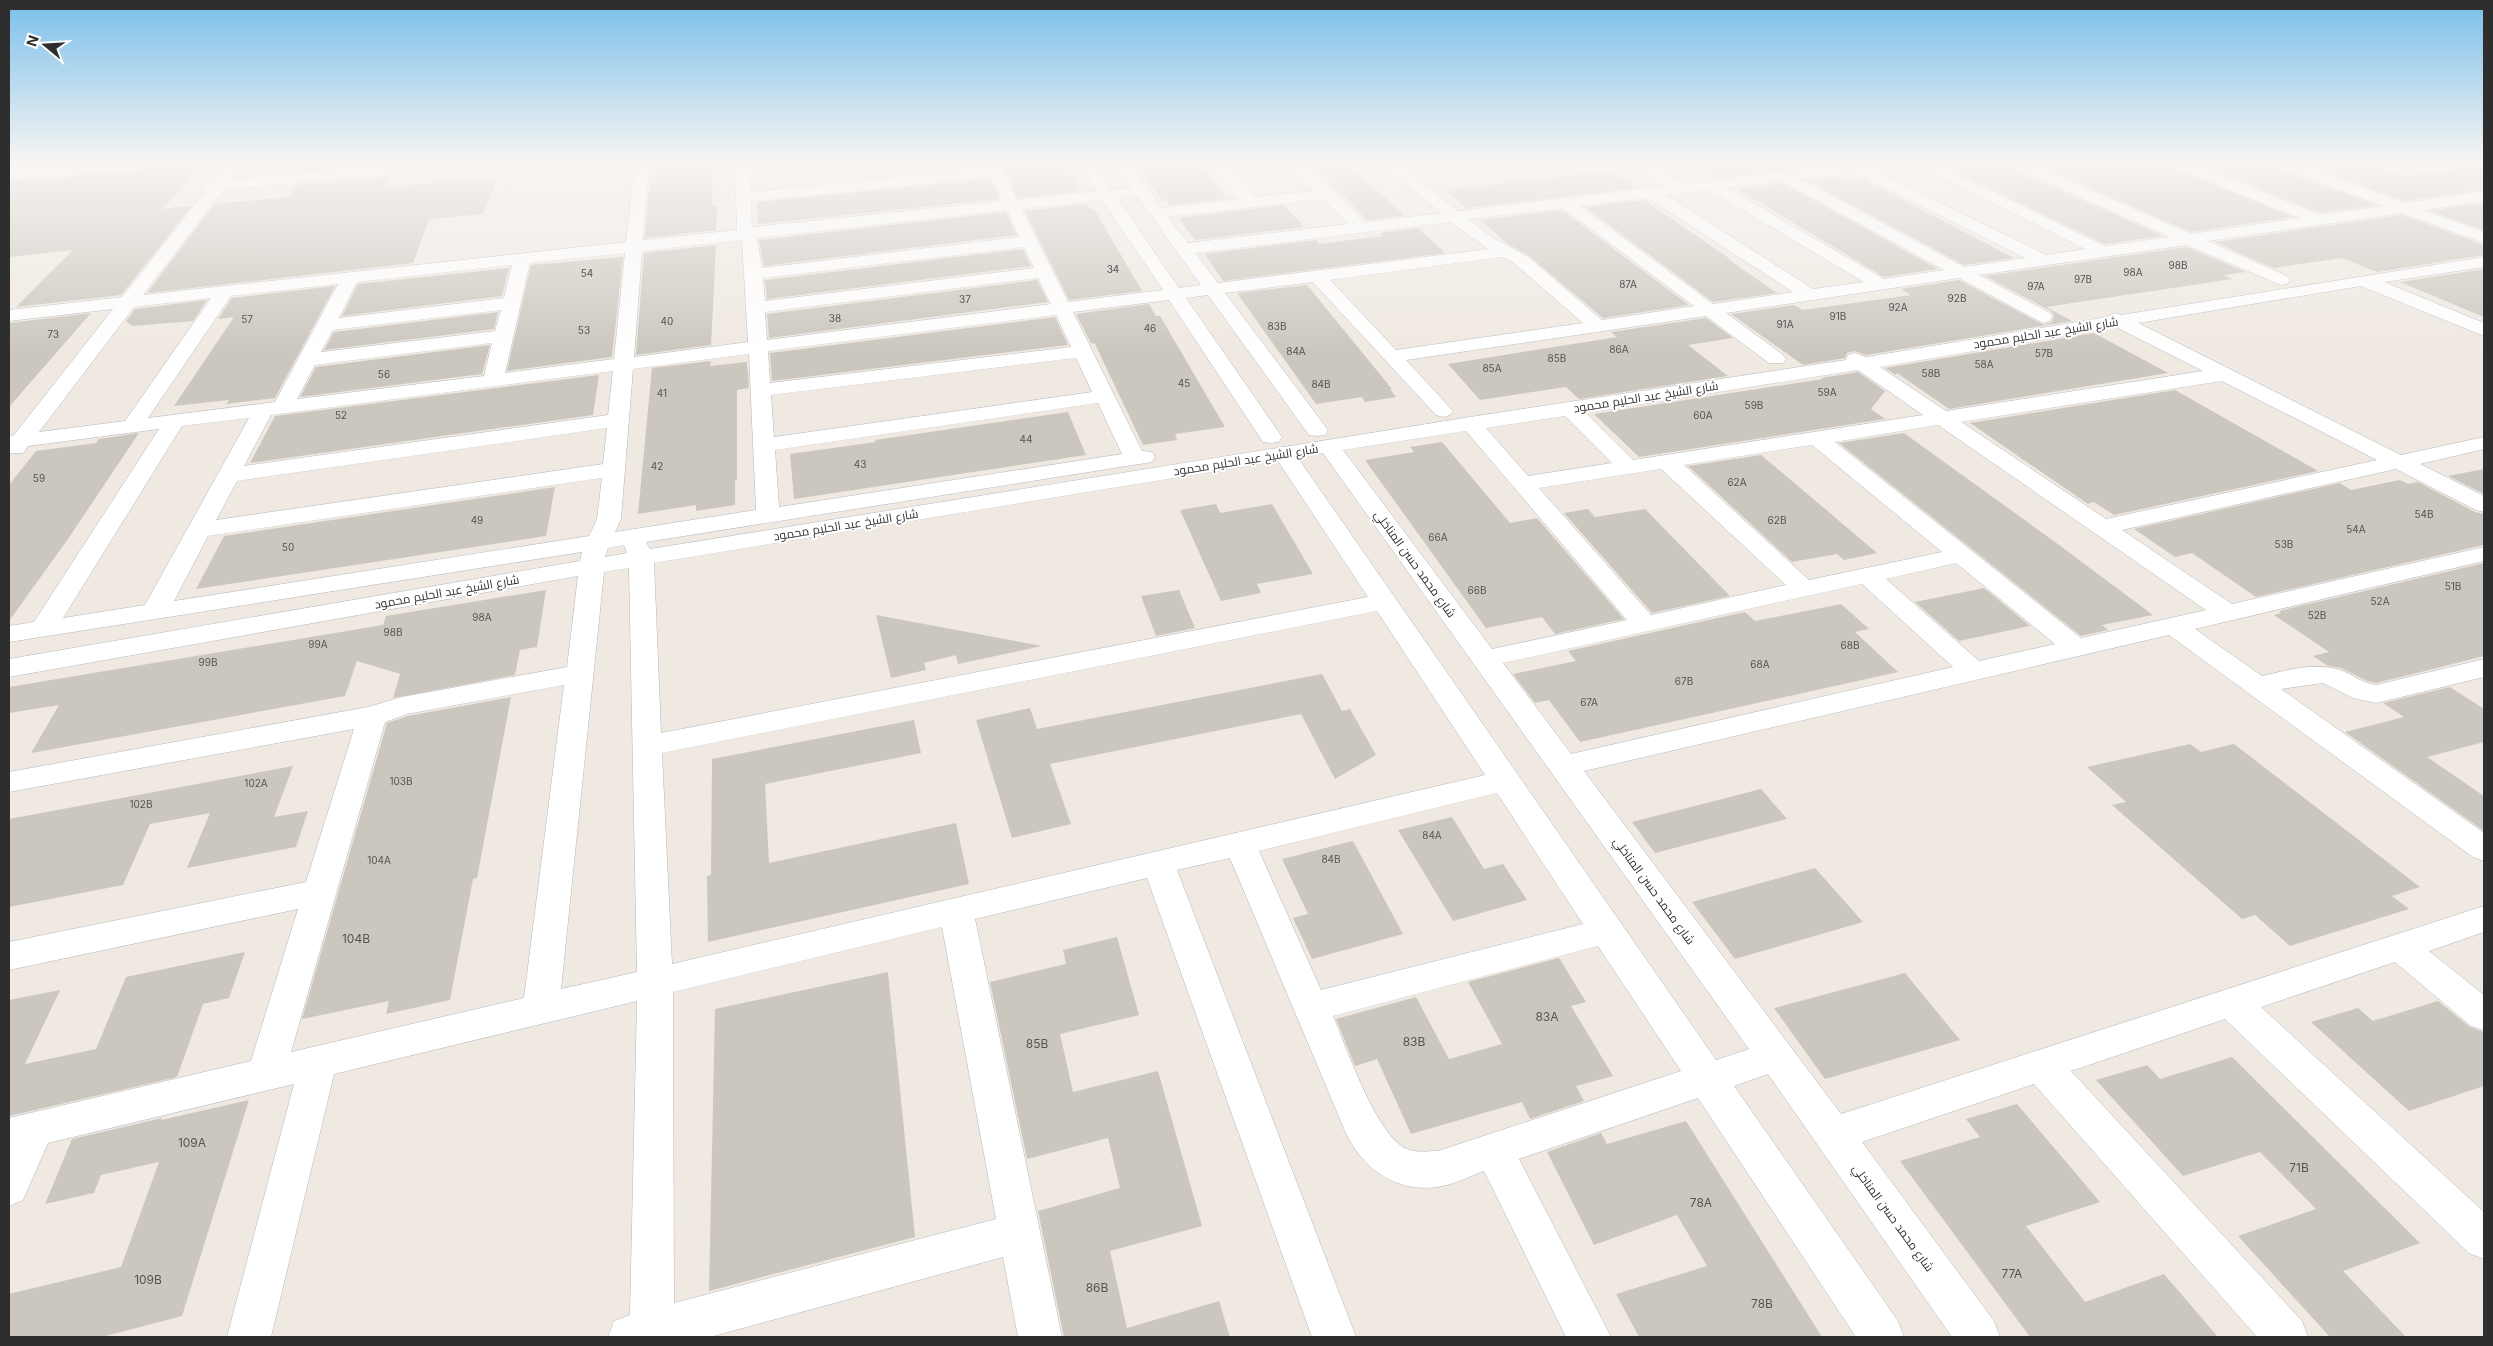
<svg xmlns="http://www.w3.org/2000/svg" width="2493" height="1346" font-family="Inter,Cairo,sans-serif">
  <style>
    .building { fill: #cbc7bf }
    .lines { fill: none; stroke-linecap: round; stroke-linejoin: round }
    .minor-casing { stroke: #b4b7c1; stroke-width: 1 }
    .minor { fill: #fff; fill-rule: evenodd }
    .labels { text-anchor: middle; stroke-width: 4; stroke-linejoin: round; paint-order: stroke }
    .number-label { font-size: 10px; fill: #555452 }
    .street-label { font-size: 12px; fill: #2e2e2e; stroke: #fff }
    .near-number-label { font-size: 12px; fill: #555452 }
  </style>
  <rect width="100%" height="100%" fill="#efe9e1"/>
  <path class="building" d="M 152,164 L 201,164 L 163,209 L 192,206 L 121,295 L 16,307 L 73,250 L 9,257 L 9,182 L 143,170 Z
    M 309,164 L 379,164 L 304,171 Z
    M 651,164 L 713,164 L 712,206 L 717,205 L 716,230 L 645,238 Z
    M 1002,164 L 1065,164 L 1080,191 L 1018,198 Z
    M 1200,164 L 1227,199 L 1170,205 L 1165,199 L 1162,200 L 1142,170 Z
    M 1312,164 L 1348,164 L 1404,215 L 1367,220 Z
    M 1696,164 L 1815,164 L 1818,166 L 1719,178 Z
    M 1989,164 L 2009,164 L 2012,169 L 2163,236 L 2105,244 L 1949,169 Z
    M 2036,164 L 2160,164 L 2160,169 L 2171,167 L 2292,217 L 2191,232 Z
    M 2198,164 L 2276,164 L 2279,169 L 2376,205 L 2320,213 Z
    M 2305,164 L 2367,164 L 2401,176 L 2484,166 L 2484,189 L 2404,201 Z
    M 1610,170 L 1636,188 L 1466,208 L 1445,190 Z
    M 392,176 L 386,187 L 498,177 L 483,214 L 429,219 L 413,263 L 147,293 L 215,204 L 288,197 L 295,185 Z
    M 1837,176 L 1842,179 L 1860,177 L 2014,258 L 1964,265 L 1806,180 Z
    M 990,179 L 999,199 L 758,224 L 757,202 Z
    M 1782,183 L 1938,269 L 1884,277 L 1737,189 Z
    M 1644,200 L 1730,259 L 1728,259 L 1777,293 L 1713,302 L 1585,207 Z
    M 2484,203 L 2484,230 L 2431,211 Z
    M 1087,204 L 1090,209 L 1094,209 L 1142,291 L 1069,300 L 1025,211 Z
    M 1284,205 L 1304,227 L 1195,240 L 1179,218 Z
    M 1562,210 L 1689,305 L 1603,318 L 1528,255 L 1508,244 L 1480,220 Z
    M 1006,212 L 1016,235 L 764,266 L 759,240 Z
    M 2402,215 L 2484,245 L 2484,255 L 2377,272 L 2342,258 L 2273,268 L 2215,242 Z
    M 1418,228 L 1445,253 L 1223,281 L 1205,254 L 1316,240 L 1319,244 L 1383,236 L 1380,233 Z
    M 716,245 L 711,345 L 636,355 L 644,253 Z
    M 2187,247 L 2246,272 L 2224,275 L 2232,279 L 2046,307 L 2072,321 L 1866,355 L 1854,351 L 1847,353 L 1845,358 L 1803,365 L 1731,314 L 1794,305 L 1803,310 L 1911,295 L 1901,289 L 1959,280 L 2044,325 L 2052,322 L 2054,316 L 2051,311 L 1985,276 Z
    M 1023,249 L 1031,266 L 767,299 L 765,280 Z
    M 623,257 L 612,357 L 507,371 L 531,265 Z
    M 509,268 L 502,296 L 342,316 L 358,284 Z
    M 2484,269 L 2484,317 L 2400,282 Z
    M 1037,280 L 1048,302 L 769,338 L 767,314 Z
    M 1307,285 L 1392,389 L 1390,389 L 1396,397 L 1365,402 L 1362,397 L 1316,404 L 1237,293 Z
    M 335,286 L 275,398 L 226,404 L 229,400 L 174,406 L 234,317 L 218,319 L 232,298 Z
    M 207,300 L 193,321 L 132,326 L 126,321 L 135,309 Z
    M 1149,304 L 1156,316 L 1160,316 L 1225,427 L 1175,434 L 1177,440 L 1143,445 L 1095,344 L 1091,343 L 1076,314 Z
    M 498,312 L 494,329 L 324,350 L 334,332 Z
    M 91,313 L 9,407 L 9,323 Z
    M 1055,317 L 1068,345 L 772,381 L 770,353 Z
    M 1706,318 L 1733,338 L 1688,345 L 1728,376 L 1579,399 L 1566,387 L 1480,400 L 1448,364 L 1617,337 L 1611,332 Z
    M 2094,333 L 2168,373 L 1949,409 L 1897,373 L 1896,375 L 1885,368 Z
    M 490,345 L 482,374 L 300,397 L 316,367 Z
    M 711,361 L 710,366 L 747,362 L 749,388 L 737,390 L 737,480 L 735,481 L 735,505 L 696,511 L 696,505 L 638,514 L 652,368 Z
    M 1858,372 L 1885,391 L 1871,409 L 1885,419 L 1639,457 L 1594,414 L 1823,379 L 1821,378 Z
    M 599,375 L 593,415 L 250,463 L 275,416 Z
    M 2175,390 L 2318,471 L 2114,515 L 2094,502 L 2088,504 L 1970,423 Z
    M 1068,412 L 1086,455 L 794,499 L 790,454 L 876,442 L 875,440 Z
    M 139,433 L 68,539 L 9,621 L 9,485 L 36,451 L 96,443 L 99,439 Z
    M 1904,433 L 2055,542 L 2153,615 L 2102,625 L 2108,630 L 2081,636 L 1839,443 Z
    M 1442,442 L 1510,523 L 1537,518 L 1624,619 L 1555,634 L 1542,617 L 1486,628 L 1365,460 L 1414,452 L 1410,447 Z
    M 1761,455 L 1824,508 L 1877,553 L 1844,560 L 1837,554 L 1792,562 L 1688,466 Z
    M 2484,469 L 2484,494 L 2448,476 Z
    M 2400,480 L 2408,484 L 2418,482 L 2475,512 L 2484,514 L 2484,545 L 2256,597 L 2192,553 L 2175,557 L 2134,529 L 2340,483 L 2351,490 Z
    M 555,487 L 546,536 L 196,589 L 224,536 Z
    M 1216,504 L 1220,513 L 1272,504 L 1313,574 L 1257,584 L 1261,593 L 1221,601 L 1180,510 Z
    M 1588,509 L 1595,517 L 1645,509 L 1730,596 L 1652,613 L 1564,513 Z
    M 2484,563 L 2484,656 L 2425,671 L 2376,683 L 2367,681 L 2341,668 L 2328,666 L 2313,656 L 2329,652 L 2274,615 L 2281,613 L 2279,611 Z
    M 1984,588 L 2030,626 L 1959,641 L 1915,602 Z
    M 546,590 L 537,647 L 520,650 L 515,675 L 393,698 L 400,674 L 357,661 L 345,696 L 31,753 L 59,705 L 9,713 L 9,687 L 383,625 L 386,616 Z
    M 1179,590 L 1195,628 L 1156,636 L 1141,596 Z
    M 1841,604 L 1869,629 L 1855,632 L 1898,672 L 1580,742 L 1549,700 L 1535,703 L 1513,674 L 1576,661 L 1568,651 L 1745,612 L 1755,621 Z
    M 876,615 L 1042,646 L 958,664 L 956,655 L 924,663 L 926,670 L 891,678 Z
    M 1322,674 L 1342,711 L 1350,709 L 1376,755 L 1335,779 L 1301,714 L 1050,764 L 1071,824 L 1012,838 L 976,720 L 1030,708 L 1037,729 Z
    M 2450,687 L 2484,709 L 2484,742 L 2427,757 L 2484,796 L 2484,831 L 2345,732 L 2404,717 L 2383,703 Z
    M 511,697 L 477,878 L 473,879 L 450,1000 L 386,1014 L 389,1001 L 302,1019 L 387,723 L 408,716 Z
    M 914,720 L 921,753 L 765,784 L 769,863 L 956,823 L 969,884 L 708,942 L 707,876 L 711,875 L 712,759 Z
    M 2190,744 L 2201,752 L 2234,744 L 2420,887 L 2392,896 L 2409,909 L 2290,946 L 2255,915 L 2242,919 L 2112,805 L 2126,802 L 2087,767 Z
    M 293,766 L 274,817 L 308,811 L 296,847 L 187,868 L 210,813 L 150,824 L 123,885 L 9,907 L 9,819 Z
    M 1761,789 L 1787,819 L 1655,853 L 1632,822 Z
    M 1452,817 L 1484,869 L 1503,864 L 1527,900 L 1453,921 L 1398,830 Z
    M 1353,841 L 1403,934 L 1312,959 L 1293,918 L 1308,914 L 1282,859 Z
    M 1815,868 L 1863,922 L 1735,959 L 1692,902 Z
    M 1117,937 L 1139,1015 L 1060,1034 L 1073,1092 L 1158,1071 L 1202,1226 L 1110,1251 L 1127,1328 L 1219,1301 L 1230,1337 L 1064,1337 L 1038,1211 L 1120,1188 L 1108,1138 L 1027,1159 L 990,982 L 1066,964 L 1063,950 Z
    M 245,952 L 229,998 L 203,1004 L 177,1077 L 9,1116 L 9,1000 L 60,990 L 25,1064 L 96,1049 L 126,977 Z
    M 1559,958 L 1586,1002 L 1571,1006 L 1613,1076 L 1576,1086 L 1584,1101 L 1530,1119 L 1522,1102 L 1411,1134 L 1377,1059 L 1355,1066 L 1336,1019 L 1416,997 L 1449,1059 L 1502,1044 L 1468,982 Z
    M 888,972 L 915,1237 L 709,1291 L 715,1009 Z
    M 1905,973 L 1960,1040 L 1825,1079 L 1774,1008 Z
    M 2438,1001 L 2470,1027 L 2484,1032 L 2484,1086 L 2409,1111 L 2311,1022 L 2358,1008 L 2373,1021 Z
    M 2232,1057 L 2420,1243 L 2343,1271 L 2406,1337 L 2330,1337 L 2238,1236 L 2316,1209 L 2260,1152 L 2183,1176 L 2096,1080 L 2147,1065 L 2160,1079 Z
    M 249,1100 L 182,1316 L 102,1337 L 9,1337 L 9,1294 L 121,1267 L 159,1162 L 101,1175 L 94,1193 L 45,1204 L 72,1139 L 162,1118 L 161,1120 Z
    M 2017,1104 L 2100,1202 L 2026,1226 L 2085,1302 L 2164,1274 L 2218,1337 L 2030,1337 L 1900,1161 L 1980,1137 L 1966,1119 Z
    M 1686,1121 L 1822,1337 L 1639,1337 L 1616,1294 L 1707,1266 L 1677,1215 L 1594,1245 L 1547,1152 L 1601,1133 L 1607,1144 Z"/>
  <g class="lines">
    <defs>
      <path id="minor" d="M 91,164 L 150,164 L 143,168 L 9,180 L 9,171 Z
        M 227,164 L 242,164 L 230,180 L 402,164 L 458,164 L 451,168 L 223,190 L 143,295 L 626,242 L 635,164 L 649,164 L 643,240 L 737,230 L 735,164 L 778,164 L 771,168 L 750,171 L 751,192 L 987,168 L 985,164 L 999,164 L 1017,200 L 1097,191 L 1079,164 L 1094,164 L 1111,190 L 1131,188 L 1114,164 L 1129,164 L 1161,208 L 1240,199 L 1211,164 L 1226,164 L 1255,197 L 1314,191 L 1288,164 L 1304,164 L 1364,222 L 1441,213 L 1383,164 L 1399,164 L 1458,211 L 1665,186 L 1633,164 L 1651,164 L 1683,184 L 1849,164 L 1895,164 L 1893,167 L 1874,170 L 2046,255 L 2085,249 L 1916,164 L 1935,164 L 2105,246 L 2170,237 L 2013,167 L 2011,164 L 2031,164 L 2191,234 L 2299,218 L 2173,167 L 2171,164 L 2192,164 L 2320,215 L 2383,206 L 2280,167 L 2278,164 L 2299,164 L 2404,203 L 2484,191 L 2484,201 L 2423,210 L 2484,232 L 2484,243 L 2402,213 L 2208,241 L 2287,276 L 2290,280 L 2287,284 L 2281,285 L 2187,245 L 1979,275 L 2050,313 L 2052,317 L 2050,321 L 2043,323 L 1959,278 L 1726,313 L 1783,355 L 1786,359 L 1783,363 L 1769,363 L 1706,316 L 1406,360 L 1453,411 L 1450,415 L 1443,417 L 1436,415 L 1313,282 L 1225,293 L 1328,430 L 1325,435 L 1317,436 L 1309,435 L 1208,295 L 1186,298 L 1282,437 L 1279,442 L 1271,443 L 1263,442 L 1169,300 L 1073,312 L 1142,451 L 1152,452 L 1155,457 L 1152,462 L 646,542 L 650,549 L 1470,417 L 1846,360 L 1848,355 L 1855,353 L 1866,357 L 2107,317 L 2115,313 L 2121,315 L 2484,257 L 2484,267 L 2384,282 L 2484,323 L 2484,336 L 2361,286 L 2138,323 L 2401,455 L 2484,437 L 2484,449 L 2420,464 L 2484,496 L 2484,512 L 2476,510 L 2396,469 L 2122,530 L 2232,604 L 2484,547 L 2484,561 L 2195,629 L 2262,676 C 2288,670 2314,662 2340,670 C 2352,674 2363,684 2376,685 L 2484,659 L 2484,677 L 2376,703 L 2353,698 L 2323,683 L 2281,689 L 2484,833 L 2484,861 L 2473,857 L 2169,635 L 1584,771 L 1841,1114 L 2484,906 L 2484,932 L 2429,951 L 2484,995 L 2484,1030 L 2471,1026 L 2395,962 L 2261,1007 L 2484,1212 L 2484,1259 L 2469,1253 L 2225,1019 L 2071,1071 L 2302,1321 L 2308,1337 L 2257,1337 L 2034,1084 L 1862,1142 L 1994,1321 L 2000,1337 L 1952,1337 L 1768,1074 L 1734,1086 L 1898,1321 L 1904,1337 L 1856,1337 L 1698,1098 L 1519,1159 L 1611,1337 L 1566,1337 L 1484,1171 C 1469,1177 1452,1185 1437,1187 C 1395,1193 1361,1167 1345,1131 L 1230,858 L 1177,870 L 1356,1337 L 1312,1337 L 1147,878 L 975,919 L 1062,1337 L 1018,1337 L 1003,1257 L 710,1337 L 608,1337 L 614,1321 L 630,1315 L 637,1001 L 334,1074 L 271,1337 L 227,1337 L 294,1084 L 48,1143 L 23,1200 L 9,1206 L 9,1118 L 251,1061 L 298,909 L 9,970 L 9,942 L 306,882 L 354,729 L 9,792 L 9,772 L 368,707 L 402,697 L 567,667 L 578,576 L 9,677 L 9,659 L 580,561 L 582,552 L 9,642 L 9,626 L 34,622 L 159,429 L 28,446 L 23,453 L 9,453 L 9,436 L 14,435 L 113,309 L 9,321 L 9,310 L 122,297 L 206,191 L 200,187 L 203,184 L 213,182 ZM 1855,172 L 2025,258 L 1964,267 L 1800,179 ZM 991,177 L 1002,201 L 752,227 L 751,201 ZM 1782,181 L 1944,270 L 1884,279 L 1727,188 ZM 1709,190 L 1864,282 L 1813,289 L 1666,195 ZM 1137,196 L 1201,285 L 1179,288 L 1117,198 ZM 1648,198 L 1793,292 L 1713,304 L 1580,206 ZM 1322,199 L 1348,224 L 1188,243 L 1168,217 ZM 1102,200 L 1163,290 L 1068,302 L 1022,209 ZM 1563,208 L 1694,306 L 1602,320 L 1527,256 L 1491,237 L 1468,219 ZM 1007,210 L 1019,237 L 762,268 L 757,238 ZM 1451,222 L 1488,249 L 1218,283 L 1195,253 ZM 742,240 L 748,342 L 634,357 L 642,251 ZM 1024,247 L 1034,268 L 765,301 L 763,278 ZM 625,253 L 614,359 L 505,373 L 530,263 ZM 1503,257 L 1515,264 L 1583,323 L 1396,350 L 1330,280 ZM 512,265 L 504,298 L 339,318 L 357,282 ZM 1038,278 L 1051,304 L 767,340 L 765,312 ZM 338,284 L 275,402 L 148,418 L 231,296 ZM 211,298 L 125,421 L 39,432 L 134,307 ZM 501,310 L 495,331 L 321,352 L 333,330 ZM 1056,315 L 1071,347 L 770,383 L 768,351 ZM 2116,327 L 2203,371 L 1946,411 L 1880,367 ZM 492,343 L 484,376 L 297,399 L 315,365 ZM 749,354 L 756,510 L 615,532 L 621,519 L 633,369 ZM 1076,358 L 1092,392 L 774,437 L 771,395 ZM 1858,370 L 1923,415 L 1633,460 L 1586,413 ZM 613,371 L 608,415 L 244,466 L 271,415 ZM 2222,381 L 2377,460 L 2106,519 L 1961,422 ZM 1098,403 L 1122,454 L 779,507 L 775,450 ZM 1565,416 L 1612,463 L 1528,476 L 1486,428 ZM 249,418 L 145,605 L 63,618 L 182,426 ZM 1938,425 L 2206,610 L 2081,638 L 1835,442 ZM 607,428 L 603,464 L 216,520 L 237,481 ZM 1466,431 L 1627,620 L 1492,649 L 1343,450 ZM 1812,445 L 1942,552 L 1809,580 L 1684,465 ZM 1323,453 L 1749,1049 L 1716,1060 L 1298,458 ZM 1278,461 L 1368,597 L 661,733 L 654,563 ZM 1661,469 L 1786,585 L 1651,615 L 1539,488 ZM 602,478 L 597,519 L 589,536 L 174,601 L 208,536 ZM 624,545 L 627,553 L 605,557 L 608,548 ZM 1956,563 L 2055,644 L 1979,661 L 1886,579 ZM 629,568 L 637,972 L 561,989 L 604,572 ZM 1862,584 L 1953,667 L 1571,754 L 1503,663 ZM 1377,611 L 1485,775 L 672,964 L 662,753 ZM 564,685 L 524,998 L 291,1052 L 385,722 L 407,714 ZM 1497,793 L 1583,924 L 1321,990 L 1259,851 ZM 942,927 L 996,1219 L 674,1303 L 673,992 ZM 1598,946 L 1681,1071 L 1438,1151 C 1428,1151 1416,1153 1407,1149 C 1377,1137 1346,1047 1333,1016 Z"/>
    </defs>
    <use href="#minor" class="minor-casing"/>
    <use href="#minor" class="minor"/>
  </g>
  <linearGradient id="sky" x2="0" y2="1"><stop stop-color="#7abfeb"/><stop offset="0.46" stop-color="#f8f5f2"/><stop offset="1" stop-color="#f8f5f2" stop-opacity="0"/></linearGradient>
  <rect width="2493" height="353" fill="url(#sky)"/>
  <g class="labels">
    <g class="number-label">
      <text x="2178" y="269">98B</text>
      <text x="1113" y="273">34</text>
      <text x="2133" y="276">98A</text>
      <text x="587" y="277">54</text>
      <text x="2083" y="283">97B</text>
      <text x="1628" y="288">87A</text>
      <text x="2036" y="290">97A</text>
      <text x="1957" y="302">92B</text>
      <text x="965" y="303">37</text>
      <text x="1898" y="311">92A</text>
      <text x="1838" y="320">91B</text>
      <text x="835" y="322">38</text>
      <text x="247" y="323">57</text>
      <text x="667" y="325">40</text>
      <text x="1785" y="328">91A</text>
      <text x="1277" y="330">83B</text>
      <text x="1150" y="332">46</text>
      <text x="584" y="334">53</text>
      <text x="53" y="338">73</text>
      <text x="1619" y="353">86A</text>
      <text x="1296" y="355">84A</text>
      <text x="2044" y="357">57B</text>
      <text x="1557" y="362">85B</text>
      <text x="1984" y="368">58A</text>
      <text x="1492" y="372">85A</text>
      <text x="1931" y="377">58B</text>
      <text x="384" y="378">56</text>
      <text x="1184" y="387">45</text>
      <text x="1321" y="388">84B</text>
      <text x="1827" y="396">59A</text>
      <text x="662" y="397">41</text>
      <text x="1754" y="409">59B</text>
      <text x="341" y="419">52</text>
      <text x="1703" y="419">60A</text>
      <text x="1026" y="443">44</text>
      <text x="860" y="468">43</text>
      <text x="657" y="470">42</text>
      <text x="39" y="482">59</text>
      <text x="1737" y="486">62A</text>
      <text x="2424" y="518">54B</text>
      <text x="477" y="524">49</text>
      <text x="1777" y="524">62B</text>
      <text x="2356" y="533">54A</text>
      <text x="1438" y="541">66A</text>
      <text x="2284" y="548">53B</text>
      <text x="288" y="551">50</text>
      <text x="2453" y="590">51B</text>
      <text x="1477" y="594">66B</text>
      <text x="2380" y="605">52A</text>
      <text x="2317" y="619">52B</text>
      <text x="482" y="621">98A</text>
      <text x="393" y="636">98B</text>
      <text x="318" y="648">99A</text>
      <text x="1850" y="649">68B</text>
      <text x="208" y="666">99B</text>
      <text x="1760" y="668">68A</text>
      <text x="1684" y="685">67B</text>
      <text x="1589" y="706">67A</text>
      <text x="401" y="785">103B</text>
      <text x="256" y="787">102A</text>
      <text x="141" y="808">102B</text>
      <text x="1432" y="839">84A</text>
      <text x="1331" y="863">84B</text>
      <text x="379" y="864">104A</text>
    </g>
    <g class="street-label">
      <text transform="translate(2046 333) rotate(-9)" y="4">شارع الشيخ عبد الحليم محمود</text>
      <text transform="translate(1646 397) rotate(-9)" y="4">شارع الشيخ عبد الحليم محمود</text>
      <text transform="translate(1246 460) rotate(-9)" y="4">شارع الشيخ عبد الحليم محمود</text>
      <text transform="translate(846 525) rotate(-9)" y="4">شارع الشيخ عبد الحليم محمود</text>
      <text transform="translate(1415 564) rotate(54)" y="4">شارع محمد حسن المناخلي</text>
      <text transform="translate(447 592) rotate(-10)" y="4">شارع الشيخ عبد الحليم محمود</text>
      <text transform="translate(1654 891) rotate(54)" y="4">شارع محمد حسن المناخلي</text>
      <text transform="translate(1893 1218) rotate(54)" y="4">شارع محمد حسن المناخلي</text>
    </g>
    <g class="near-number-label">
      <text x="356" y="943">104B</text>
      <text x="1547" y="1021">83A</text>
      <text x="1414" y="1046">83B</text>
      <text x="1037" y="1048">85B</text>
      <text x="192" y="1147">109A</text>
      <text x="2299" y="1172">71B</text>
      <text x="1701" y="1207">78A</text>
      <text x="2012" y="1278">77A</text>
      <text x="148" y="1284">109B</text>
      <text x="1097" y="1292">86B</text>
      <text x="1762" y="1308">78B</text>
    </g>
  </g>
  <rect width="2493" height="1346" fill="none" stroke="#2e2e2e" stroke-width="20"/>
  <g transform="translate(45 45) rotate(288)" stroke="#ffffff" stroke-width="4" paint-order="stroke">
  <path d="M0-4L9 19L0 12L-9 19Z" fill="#2e2e2e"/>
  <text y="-8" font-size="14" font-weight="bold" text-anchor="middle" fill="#2e2e2e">N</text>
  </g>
</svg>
